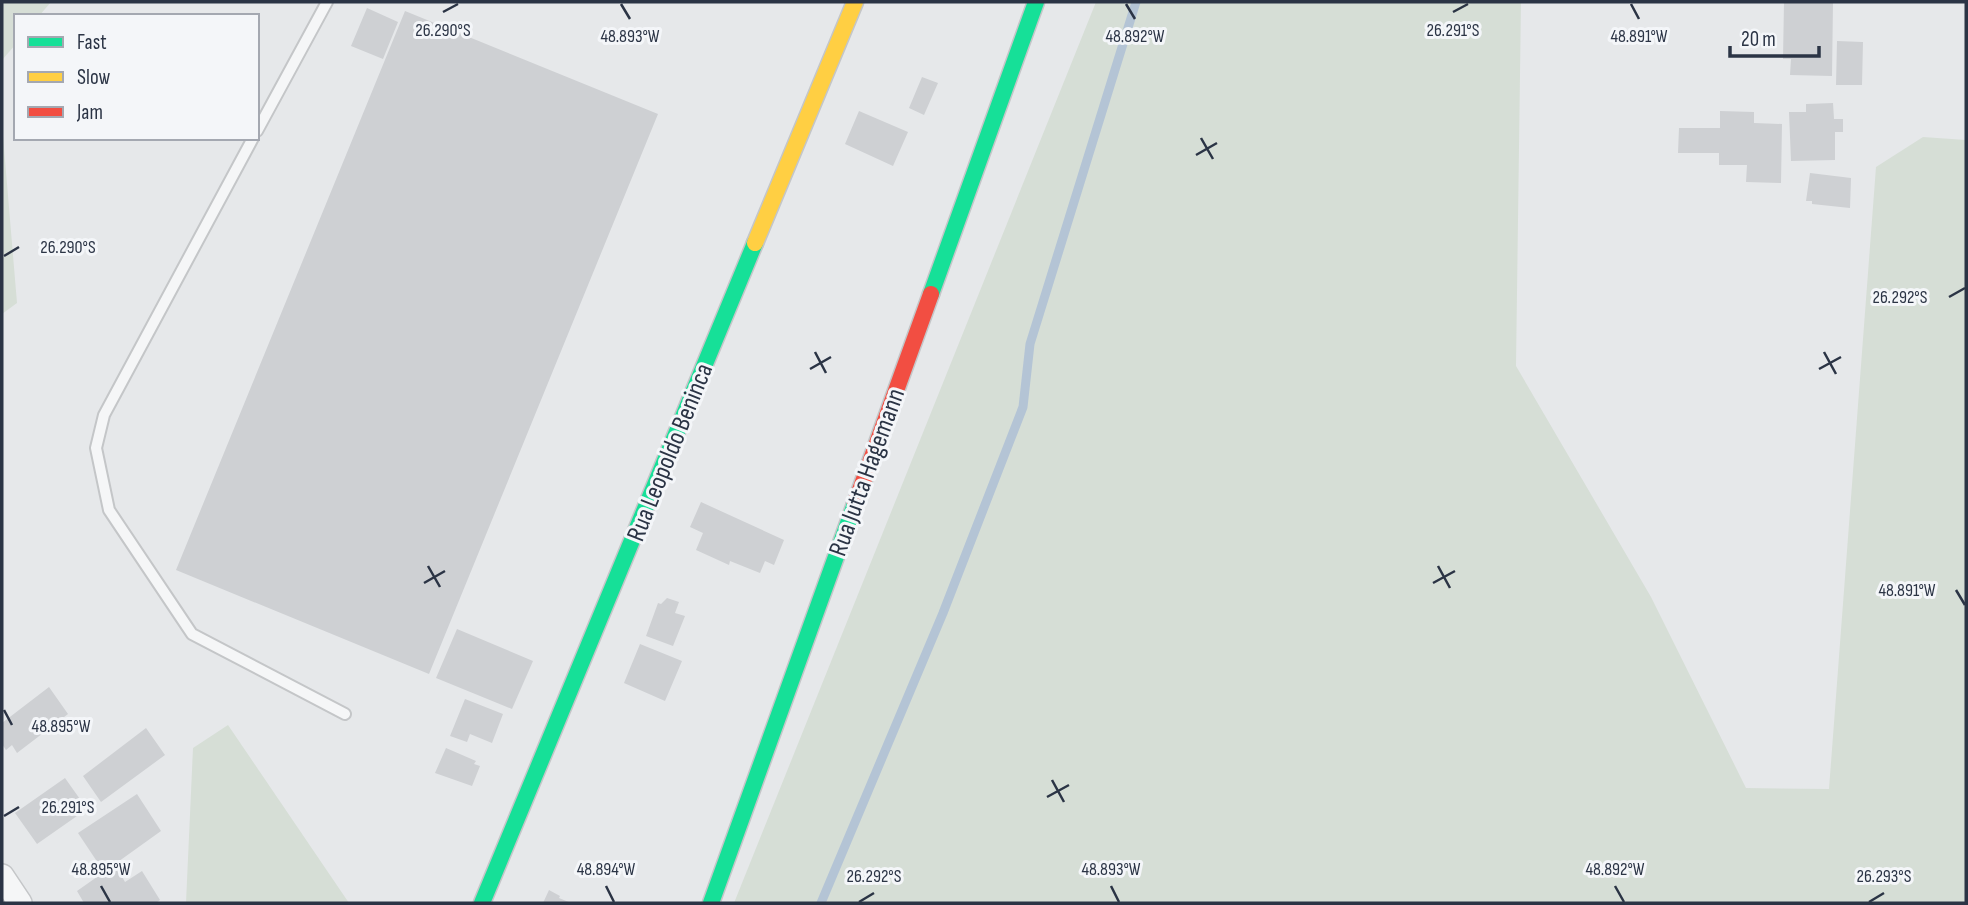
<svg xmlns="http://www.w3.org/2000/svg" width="1968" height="905" font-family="'Sofia Sans Condensed',sans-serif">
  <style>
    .green { fill: #d6ded6 }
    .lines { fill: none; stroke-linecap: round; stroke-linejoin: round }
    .stream { stroke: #b4c4d5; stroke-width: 9 }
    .building { fill: #ced0d3 }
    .lane-casing { stroke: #c4c6c8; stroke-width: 14 }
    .street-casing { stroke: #c4c6c8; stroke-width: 26 }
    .fast-casing { stroke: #c4c6c8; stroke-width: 19 }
    .slow-casing { stroke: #c4c6c8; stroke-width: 19 }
    .jam-casing { stroke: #c4c6c8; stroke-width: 19 }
    .lane { stroke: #f5f6f7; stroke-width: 10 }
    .street { stroke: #f5f6f7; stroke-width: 23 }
    .fast { stroke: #16e098; stroke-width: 16 }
    .slow { stroke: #ffcf43; stroke-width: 16 }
    .jam { stroke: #f24e42; stroke-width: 16 }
    .ticks { fill: none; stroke: #2b3445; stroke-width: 2.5 }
    .labels { text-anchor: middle; stroke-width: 6; stroke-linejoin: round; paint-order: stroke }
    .street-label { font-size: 26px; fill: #2b3445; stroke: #f4f6f9 }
    .ticks-label { font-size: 18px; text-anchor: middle; fill: #2b3445; stroke: #f4f6f9; stroke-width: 6; stroke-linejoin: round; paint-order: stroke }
  </style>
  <rect width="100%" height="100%" fill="#e6e8ea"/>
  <path class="green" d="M 2,2 L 51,2 L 39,16 L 16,16 L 16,44 L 2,60 Z
    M 1096,2 L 1521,2 L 1516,366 L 1651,597 L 1746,788 L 1829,789 L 1876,167 L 1923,137 L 1966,140 L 1966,903 L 734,903 Z
    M 2,124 L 17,303 L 2,314 Z
    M 228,725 L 349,903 L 186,903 L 193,748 Z"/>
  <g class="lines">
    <path class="stream" d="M 821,903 L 943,613 L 1023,407 L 1030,344 L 1136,2"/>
  </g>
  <path class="building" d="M 1784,2 L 1833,2 L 1832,76 L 1790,75 L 1791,59 L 1783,59 Z
    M 367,8 L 398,22 L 383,59 L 351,46 Z
    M 405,11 L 658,114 L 429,674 L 176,570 Z
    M 1837,41 L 1863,42 L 1862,85 L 1836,85 Z
    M 922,77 L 938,83 L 924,115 L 909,108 Z
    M 1833,103 L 1834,119 L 1843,119 L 1843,132 L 1835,132 L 1835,160 L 1791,161 L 1789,112 L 1806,112 L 1806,104 Z
    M 859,111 L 908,132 L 893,166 L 845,144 Z
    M 1720,111 L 1754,112 L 1754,123 L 1782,124 L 1781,183 L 1746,182 L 1747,165 L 1719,165 L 1719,153 L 1678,153 L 1679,128 L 1720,128 Z
    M 1810,173 L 1851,178 L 1850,208 L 1812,204 L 1812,201 L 1806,201 Z
    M 701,502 L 784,540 L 774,565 L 765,561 L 760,573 L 730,561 L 729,565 L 696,550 L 703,533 L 690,527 Z
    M 667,598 L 679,602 L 675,613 L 685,616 L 673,646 L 646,636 L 658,603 L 661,604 Z
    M 457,629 L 533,661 L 512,709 L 436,678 Z
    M 640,644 L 682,661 L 665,701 L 624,683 Z
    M 49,687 L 68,714 L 17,753 L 12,745 L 6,750 L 2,744 L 2,723 Z
    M 465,699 L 503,714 L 492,743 L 470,734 L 467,742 L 450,736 Z
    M 146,728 L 165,755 L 101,802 L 83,776 Z
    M 446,748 L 476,761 L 474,764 L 480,766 L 472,786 L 435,773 Z
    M 65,778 L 87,809 L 37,844 L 15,813 Z
    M 137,794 L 161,831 L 115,864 L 125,882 L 142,871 L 160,900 L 156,903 L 84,903 L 77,891 L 104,872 L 78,833 Z
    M 549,890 L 560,896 L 559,898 L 571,903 L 543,903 Z"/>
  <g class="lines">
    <defs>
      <path id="lane" d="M 257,131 L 327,2
        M 253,138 L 104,415 L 96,448 L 109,510 L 192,634 L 345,714"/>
      <path id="street" d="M 2,876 L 20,903"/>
      <path id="fast" d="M 931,294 L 1036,2
        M 482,903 L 755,243
        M 711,903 L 855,504"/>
      <path id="slow" d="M 755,243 L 855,2"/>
      <path id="jam" d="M 855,504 L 931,294"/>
    </defs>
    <use href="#lane" class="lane-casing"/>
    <use href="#street" class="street-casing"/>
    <use href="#fast" class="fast-casing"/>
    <use href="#slow" class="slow-casing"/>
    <use href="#jam" class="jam-casing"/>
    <use href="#lane" class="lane"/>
    <use href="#street" class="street"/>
    <use href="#fast" class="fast"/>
    <use href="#slow" class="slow"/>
    <use href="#jam" class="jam"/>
  </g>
  <path class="ticks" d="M 621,4 L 630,19M 1126,4 L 1135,19M 1631,4 L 1639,19M 443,12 L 458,4M 1453,12 L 1468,4M 1201,138 L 1213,159M 1196,155 L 1217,143M 4,256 L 19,247M 1949,297 L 1965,288M 815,352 L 826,373M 1824,352 L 1836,374M 810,369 L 831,357M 1819,369 L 1841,357M 428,566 L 440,587M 1438,566 L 1450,588M 424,583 L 445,571M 1433,583 L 1455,571M 1956,590 L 1965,605M 4,710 L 12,725M 1052,780 L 1064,802M 1047,797 L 1069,785M 4,816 L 19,807M 101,886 L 110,902M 606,886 L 614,902M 1111,886 L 1119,902M 1615,886 L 1624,902M 859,902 L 874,893M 1869,902 L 1884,893"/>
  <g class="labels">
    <g class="street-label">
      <text transform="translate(669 452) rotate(-68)" y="9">Rua Leopoldo Beninca</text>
      <text transform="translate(866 472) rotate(-70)" y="9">Rua Jutta Hagemann</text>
    </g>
  </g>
  <g class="ticks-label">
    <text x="443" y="36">26.290°S</text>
    <text x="1453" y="36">26.291°S</text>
    <text x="630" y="42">48.893°W</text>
    <text x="1135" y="42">48.892°W</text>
    <text x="1639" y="42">48.891°W</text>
    <text x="68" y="253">26.290°S</text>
    <text x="1900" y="303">26.292°S</text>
    <text x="1907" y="596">48.891°W</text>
    <text x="61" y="732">48.895°W</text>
    <text x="68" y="813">26.291°S</text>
    <text x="101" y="875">48.895°W</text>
    <text x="606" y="875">48.894°W</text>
    <text x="1111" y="875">48.893°W</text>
    <text x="1615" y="875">48.892°W</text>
    <text x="874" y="882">26.292°S</text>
    <text x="1884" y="882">26.293°S</text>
  </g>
  <rect width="1968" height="905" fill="none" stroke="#2b3445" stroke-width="7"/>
  <rect x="14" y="14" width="245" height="126" fill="#f4f6f9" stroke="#a4a8b1" stroke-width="2"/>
  <rect x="28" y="37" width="35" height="10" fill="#16e098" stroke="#a4a8b1" stroke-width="2"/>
  <text x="77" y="49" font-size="21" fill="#2b3445">Fast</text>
  <rect x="28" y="72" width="35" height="10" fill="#ffcf43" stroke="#a4a8b1" stroke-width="2"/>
  <text x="77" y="84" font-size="21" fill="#2b3445">Slow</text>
  <rect x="28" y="107" width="35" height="10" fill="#f24e42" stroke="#a4a8b1" stroke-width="2"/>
  <text x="77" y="119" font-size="21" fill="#2b3445">Jam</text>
  <path d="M1730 46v10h89v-10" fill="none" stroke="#2b3445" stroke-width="3.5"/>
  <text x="1741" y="46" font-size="21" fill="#2b3445" stroke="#f4f6f9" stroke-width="5" paint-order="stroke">20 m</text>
</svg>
